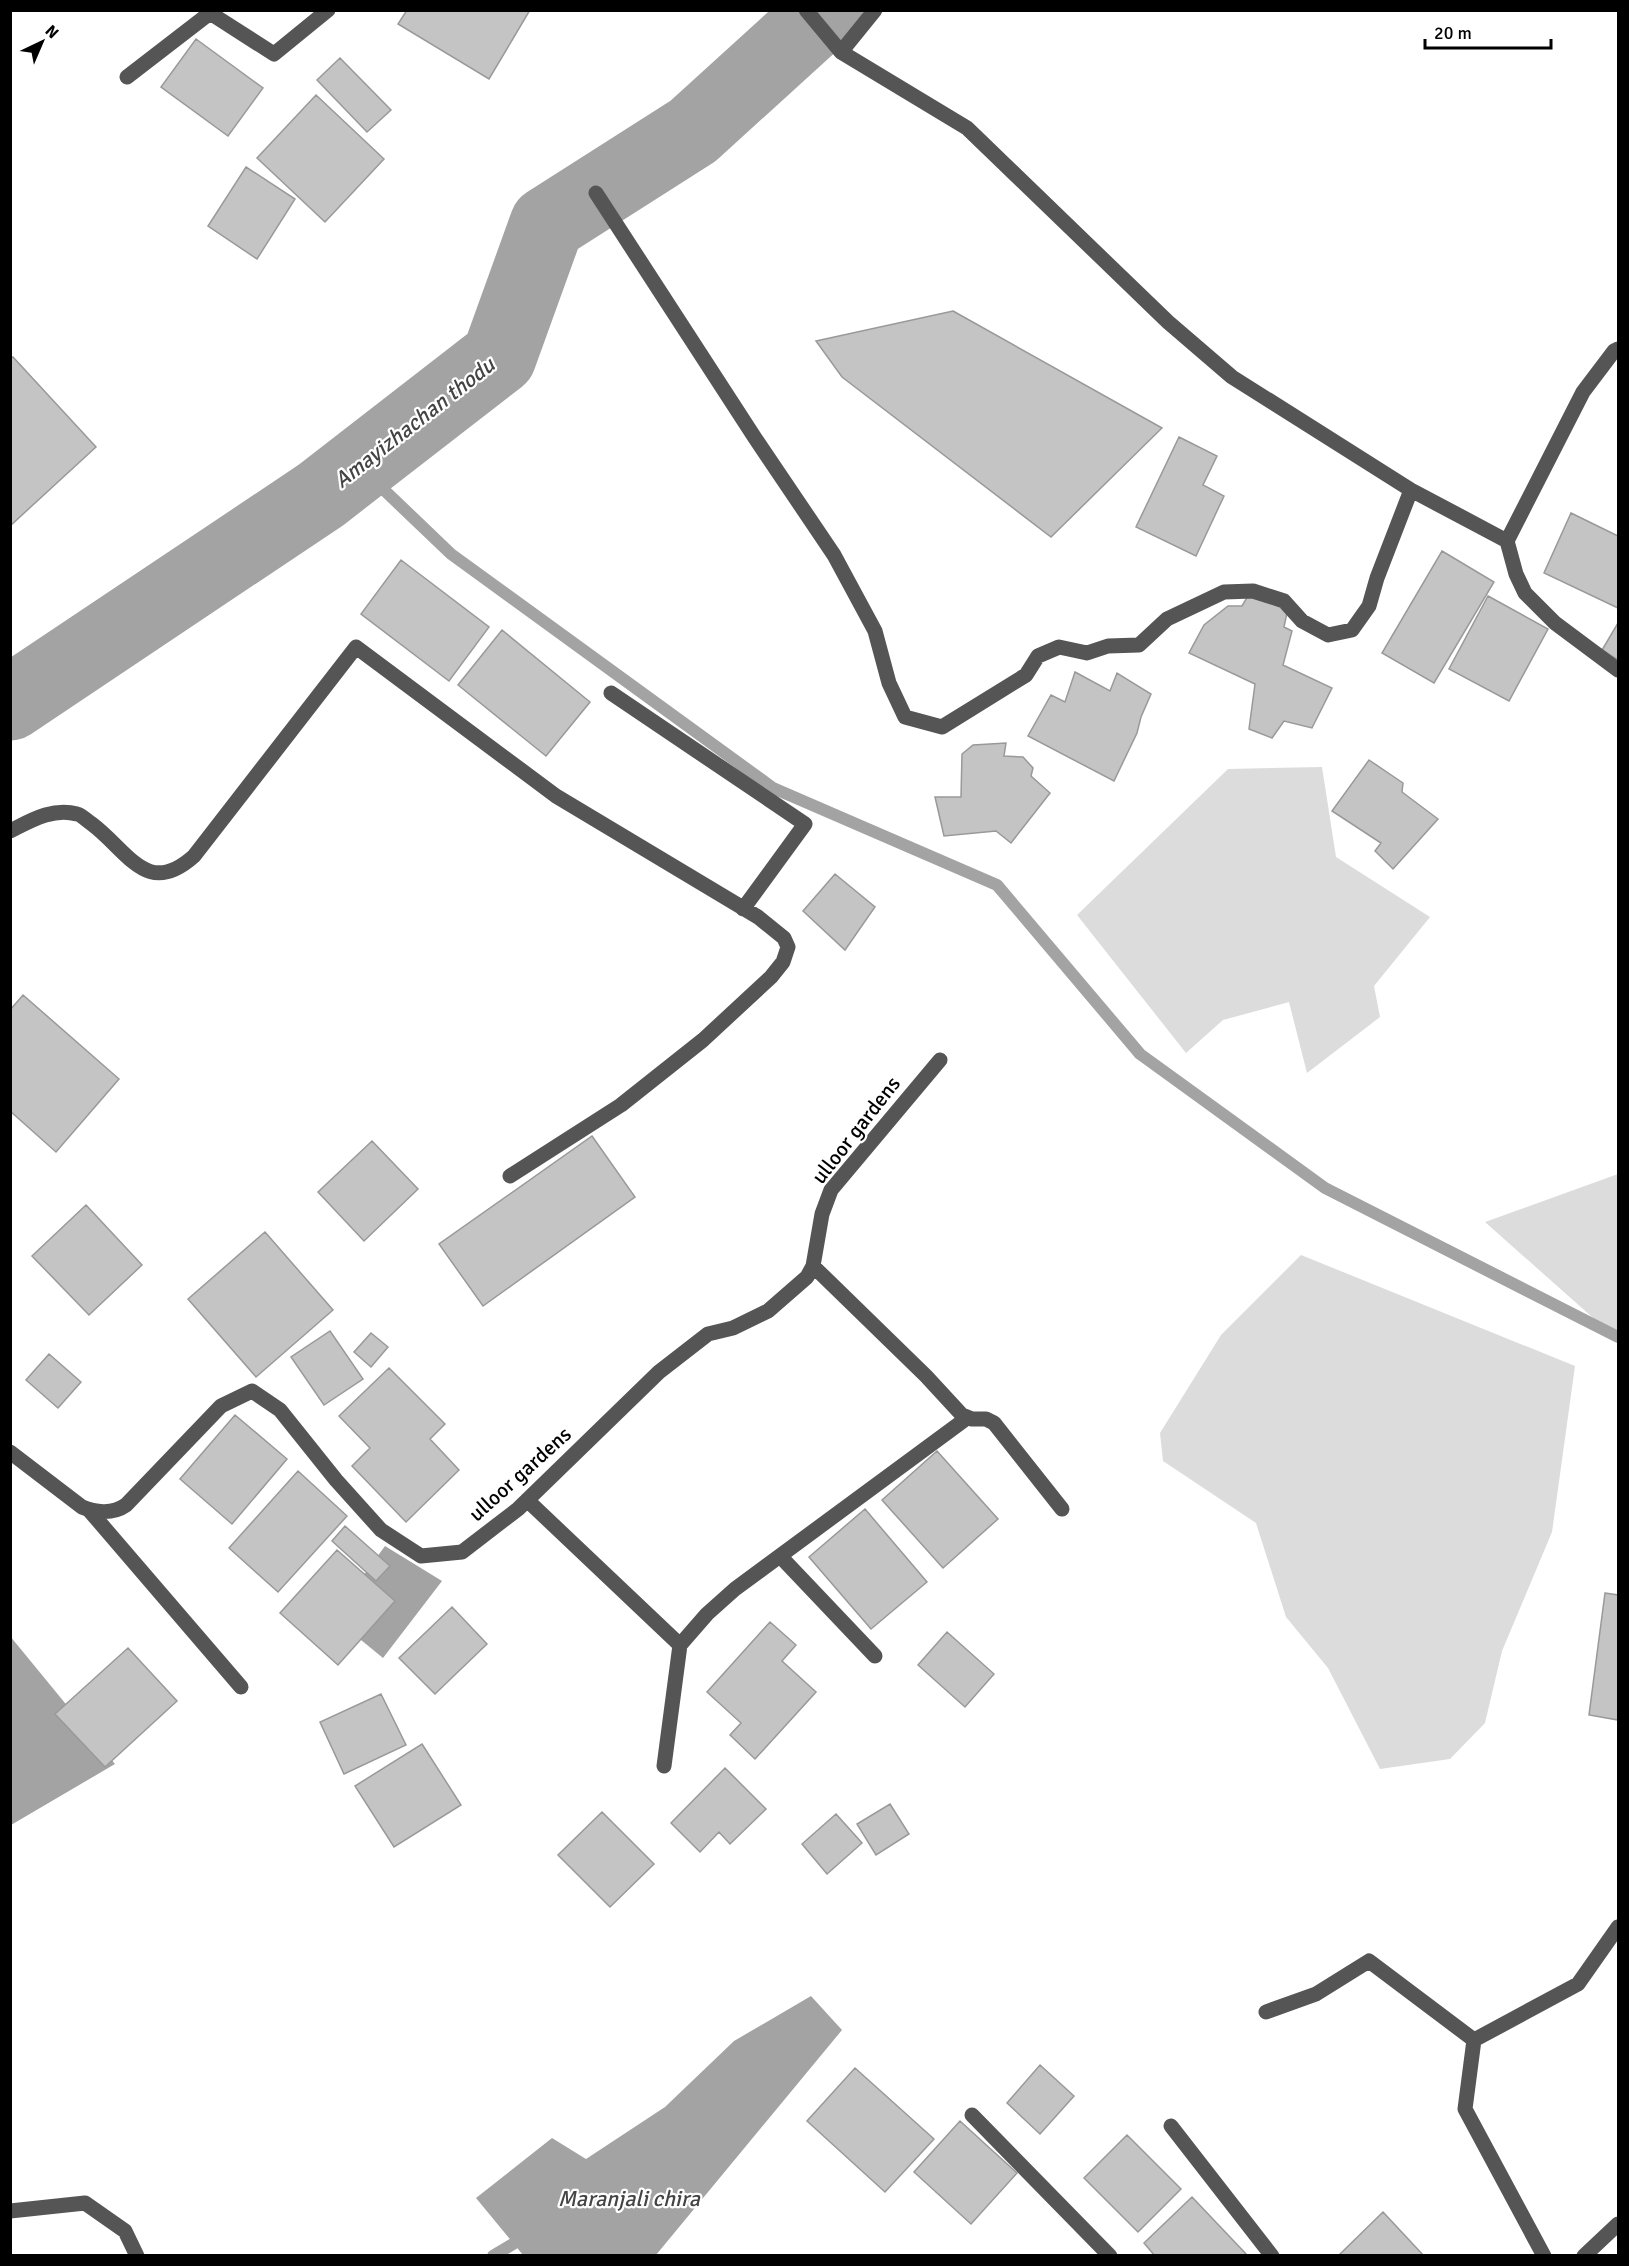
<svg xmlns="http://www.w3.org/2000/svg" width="1629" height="2266" font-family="Signika,sans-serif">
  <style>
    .green { fill: #dcdcdc }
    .water { fill: #a3a3a3 }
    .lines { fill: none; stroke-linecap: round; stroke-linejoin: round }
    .stream { stroke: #a3a3a3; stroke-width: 12 }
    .river { stroke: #a3a3a3; stroke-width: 75 }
    .building { fill: #c4c4c4; stroke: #999; stroke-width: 1.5 }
    .minor { stroke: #555; stroke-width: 15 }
    .labels { text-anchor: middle; stroke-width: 4.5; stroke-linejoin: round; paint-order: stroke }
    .street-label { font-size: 21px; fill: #000; stroke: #fff }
    .water-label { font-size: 22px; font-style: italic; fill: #444; stroke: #fff }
  </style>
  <rect width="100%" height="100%" fill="#fff"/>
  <path class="green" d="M 1322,767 L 1336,857 L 1430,917 L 1374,986 L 1380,1017 L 1307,1073 L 1289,1002 L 1223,1020 L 1186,1053 L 1077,915 L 1228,769 Z
    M 1618,1174 L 1618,1340 L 1485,1222 Z
    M 1301,1255 L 1575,1366 L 1552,1532 L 1502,1651 L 1485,1723 L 1450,1759 L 1380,1769 L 1328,1668 L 1286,1617 L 1256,1523 L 1163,1461 L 1160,1433 L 1221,1335 Z"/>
  <path class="water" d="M 385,1546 L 442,1581 L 383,1658 L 333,1617 Z
    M 10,1636 L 115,1764 L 11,1825 L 10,1825 Z
    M 811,1996 L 842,2030 L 656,2255 L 523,2255 L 476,2198 L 552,2138 L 586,2159 L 665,2107 L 734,2041 Z"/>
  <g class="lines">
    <path class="stream" d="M 359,466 L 451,554 L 773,788 L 997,885 L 1140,1054 L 1325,1188 L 1618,1337
      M 493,2256 L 526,2236"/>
    <path class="river" d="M 10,703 L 321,495 L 499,357 L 547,224 L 693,131 L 826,10"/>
  </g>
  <path class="building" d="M 407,10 L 530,10 L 489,79 L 398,24 Z
    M 196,39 L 263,88 L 228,136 L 161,87 Z
    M 340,58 L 391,110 L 367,132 L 317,80 Z
    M 316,95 L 384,159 L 325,222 L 257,158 Z
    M 246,167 L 295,199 L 257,259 L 208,226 Z
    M 953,311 L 1162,428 L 1051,537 L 842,377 L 816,341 Z
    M 13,357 L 96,447 L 10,526 L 10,359 Z
    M 1179,437 L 1217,456 L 1203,485 L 1224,496 L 1196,556 L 1136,527 Z
    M 1571,513 L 1618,536 L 1618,608 L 1544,573 Z
    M 1442,551 L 1494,582 L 1434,683 L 1382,653 Z
    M 401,560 L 489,627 L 449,681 L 361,614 Z
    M 1249,594 L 1288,608 L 1284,627 L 1292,631 L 1283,665 L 1332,688 L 1312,728 L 1284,721 L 1272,738 L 1249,729 L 1255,684 L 1189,653 L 1204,625 L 1228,606 L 1242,606 Z
    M 1488,596 L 1548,629 L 1509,701 L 1449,669 Z
    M 1618,623 L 1618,660 L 1602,650 Z
    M 502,630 L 590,702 L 546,756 L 458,685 Z
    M 1075,672 L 1110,691 L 1117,673 L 1151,694 L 1141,717 L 1137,733 L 1114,781 L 1028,736 L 1051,695 L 1065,702 Z
    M 1006,743 L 1004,756 L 1023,757 L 1033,768 L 1031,776 L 1050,793 L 1011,843 L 996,831 L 944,836 L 935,797 L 961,797 L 962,754 L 973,745 Z
    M 1369,760 L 1403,783 L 1402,792 L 1438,819 L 1393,869 L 1375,851 L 1381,843 L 1332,811 Z
    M 835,874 L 875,907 L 845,950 L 803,911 Z
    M 23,995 L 119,1079 L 56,1152 L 10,1111 L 10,1010 Z
    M 592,1136 L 635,1197 L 483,1306 L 439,1244 Z
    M 372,1141 L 418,1189 L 364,1241 L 318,1192 Z
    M 86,1205 L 142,1265 L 89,1315 L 32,1256 Z
    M 265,1232 L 333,1310 L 256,1377 L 188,1299 Z
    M 330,1331 L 363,1379 L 324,1405 L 291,1357 Z
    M 371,1333 L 388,1347 L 371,1367 L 354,1352 Z
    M 49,1354 L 81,1382 L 58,1408 L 26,1380 Z
    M 389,1368 L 445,1424 L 430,1439 L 459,1470 L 406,1522 L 352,1466 L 370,1448 L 339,1416 Z
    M 235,1415 L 287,1459 L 232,1524 L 180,1479 Z
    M 937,1451 L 998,1519 L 943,1568 L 882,1500 Z
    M 298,1471 L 347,1516 L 278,1592 L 229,1548 Z
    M 865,1509 L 927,1582 L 871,1629 L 809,1557 Z
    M 345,1526 L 390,1566 L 376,1581 L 332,1541 Z
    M 337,1550 L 395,1601 L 338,1665 L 280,1613 Z
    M 1605,1593 L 1618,1595 L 1618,1720 L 1589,1715 Z
    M 452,1607 L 487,1644 L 435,1694 L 399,1658 Z
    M 770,1622 L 796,1645 L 782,1661 L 816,1692 L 755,1759 L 730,1735 L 741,1723 L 707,1692 Z
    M 947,1632 L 994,1674 L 965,1707 L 918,1665 Z
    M 128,1648 L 177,1701 L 105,1767 L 55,1714 Z
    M 381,1694 L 406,1745 L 344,1774 L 320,1722 Z
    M 422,1744 L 461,1805 L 394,1847 L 355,1786 Z
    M 725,1768 L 766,1809 L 730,1844 L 719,1832 L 700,1852 L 671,1823 Z
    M 890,1804 L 909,1834 L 876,1855 L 857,1824 Z
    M 602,1812 L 654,1864 L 610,1907 L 558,1855 Z
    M 836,1814 L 862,1843 L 827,1874 L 802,1844 Z
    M 1040,2065 L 1074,2096 L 1040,2134 L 1007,2103 Z
    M 855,2068 L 934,2139 L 885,2192 L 807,2121 Z
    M 960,2121 L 1017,2173 L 971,2224 L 914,2172 Z
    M 1127,2135 L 1181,2189 L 1138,2232 L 1084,2178 Z
    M 1192,2197 L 1248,2256 L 1155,2256 L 1144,2243 Z
    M 1383,2212 L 1424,2256 L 1338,2256 Z"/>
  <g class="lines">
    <path class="minor" d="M 806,10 L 841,52 L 967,128 L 1168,322 L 1232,377 L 1411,490 L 1507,541 L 1516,574 L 1525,593 L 1555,623 L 1618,670
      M 841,52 L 875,10
      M 127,77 L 210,13 L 274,54 L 328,10
      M 596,193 L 755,438 L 834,555 L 875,631 L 889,683 L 905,717 L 942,727 L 1026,675 L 1038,656 L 1059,647 L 1087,653 L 1108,646 L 1139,645 L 1167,619 L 1224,592 L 1253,591 L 1284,601 L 1302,621 L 1328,635 L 1352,630 L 1369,606 L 1377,578 L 1411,490
      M 1507,541 L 1583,392 L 1614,351 L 1618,349
      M 611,693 L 805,824 L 743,909
      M 10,831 C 30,821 53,807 77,814 C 82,815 87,821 92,824 C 129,852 147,898 194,856 L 356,647 L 556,796 L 758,917 L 784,938 L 788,947 L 783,962 L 771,977 L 703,1040 L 621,1105 L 510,1176
      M 813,1266 L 926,1376 L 962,1415 L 972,1419 L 986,1419 L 994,1423 L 1062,1509
      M 10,1452 L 82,1507 C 96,1513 113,1514 126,1505 L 221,1406 L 252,1391 L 280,1410 L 336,1480 L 381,1530 L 421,1556 L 462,1552 L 518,1509 L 659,1372 L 708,1334 L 733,1328 L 768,1311 L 807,1277 L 813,1266 L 822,1214 L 831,1190 L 940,1060
      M 527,1500 L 680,1645
      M 89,1510 L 241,1687
      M 780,1556 L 875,1656
      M 664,1766 L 680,1645 L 707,1614 L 735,1589 L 967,1418
      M 1266,2012 L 1316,1994 L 1369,1961 L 1474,2040 L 1465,2109 L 1544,2256
      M 1474,2040 L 1578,1984 L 1618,1927
      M 972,2115 L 1110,2256
      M 1171,2126 L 1272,2256
      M 10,2211 L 85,2203 L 125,2231 L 137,2256
      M 1584,2256 L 1618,2224"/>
  </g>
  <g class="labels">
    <g class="street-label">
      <text transform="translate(856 1130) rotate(-52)" y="7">ulloor gardens</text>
      <text transform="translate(520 1474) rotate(-42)" y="7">ulloor gardens</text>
    </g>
    <g class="water-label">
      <text transform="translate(414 422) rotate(-38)" y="8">Amayizhachan thodu</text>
      <text x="629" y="2206">Maranjali chira</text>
    </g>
  </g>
  <rect width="1629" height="2266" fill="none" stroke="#000000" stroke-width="24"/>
  <g transform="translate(42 42) rotate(44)" stroke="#ffffff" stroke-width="4.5" paint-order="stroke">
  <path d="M0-4.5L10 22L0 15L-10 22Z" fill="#000000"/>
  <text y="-9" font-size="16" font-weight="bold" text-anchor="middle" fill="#000000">N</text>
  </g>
  <path d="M1425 39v9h126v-9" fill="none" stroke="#000000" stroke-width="3"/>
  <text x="1434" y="39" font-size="18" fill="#000000" stroke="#ffffff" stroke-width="4.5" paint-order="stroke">20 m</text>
</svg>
